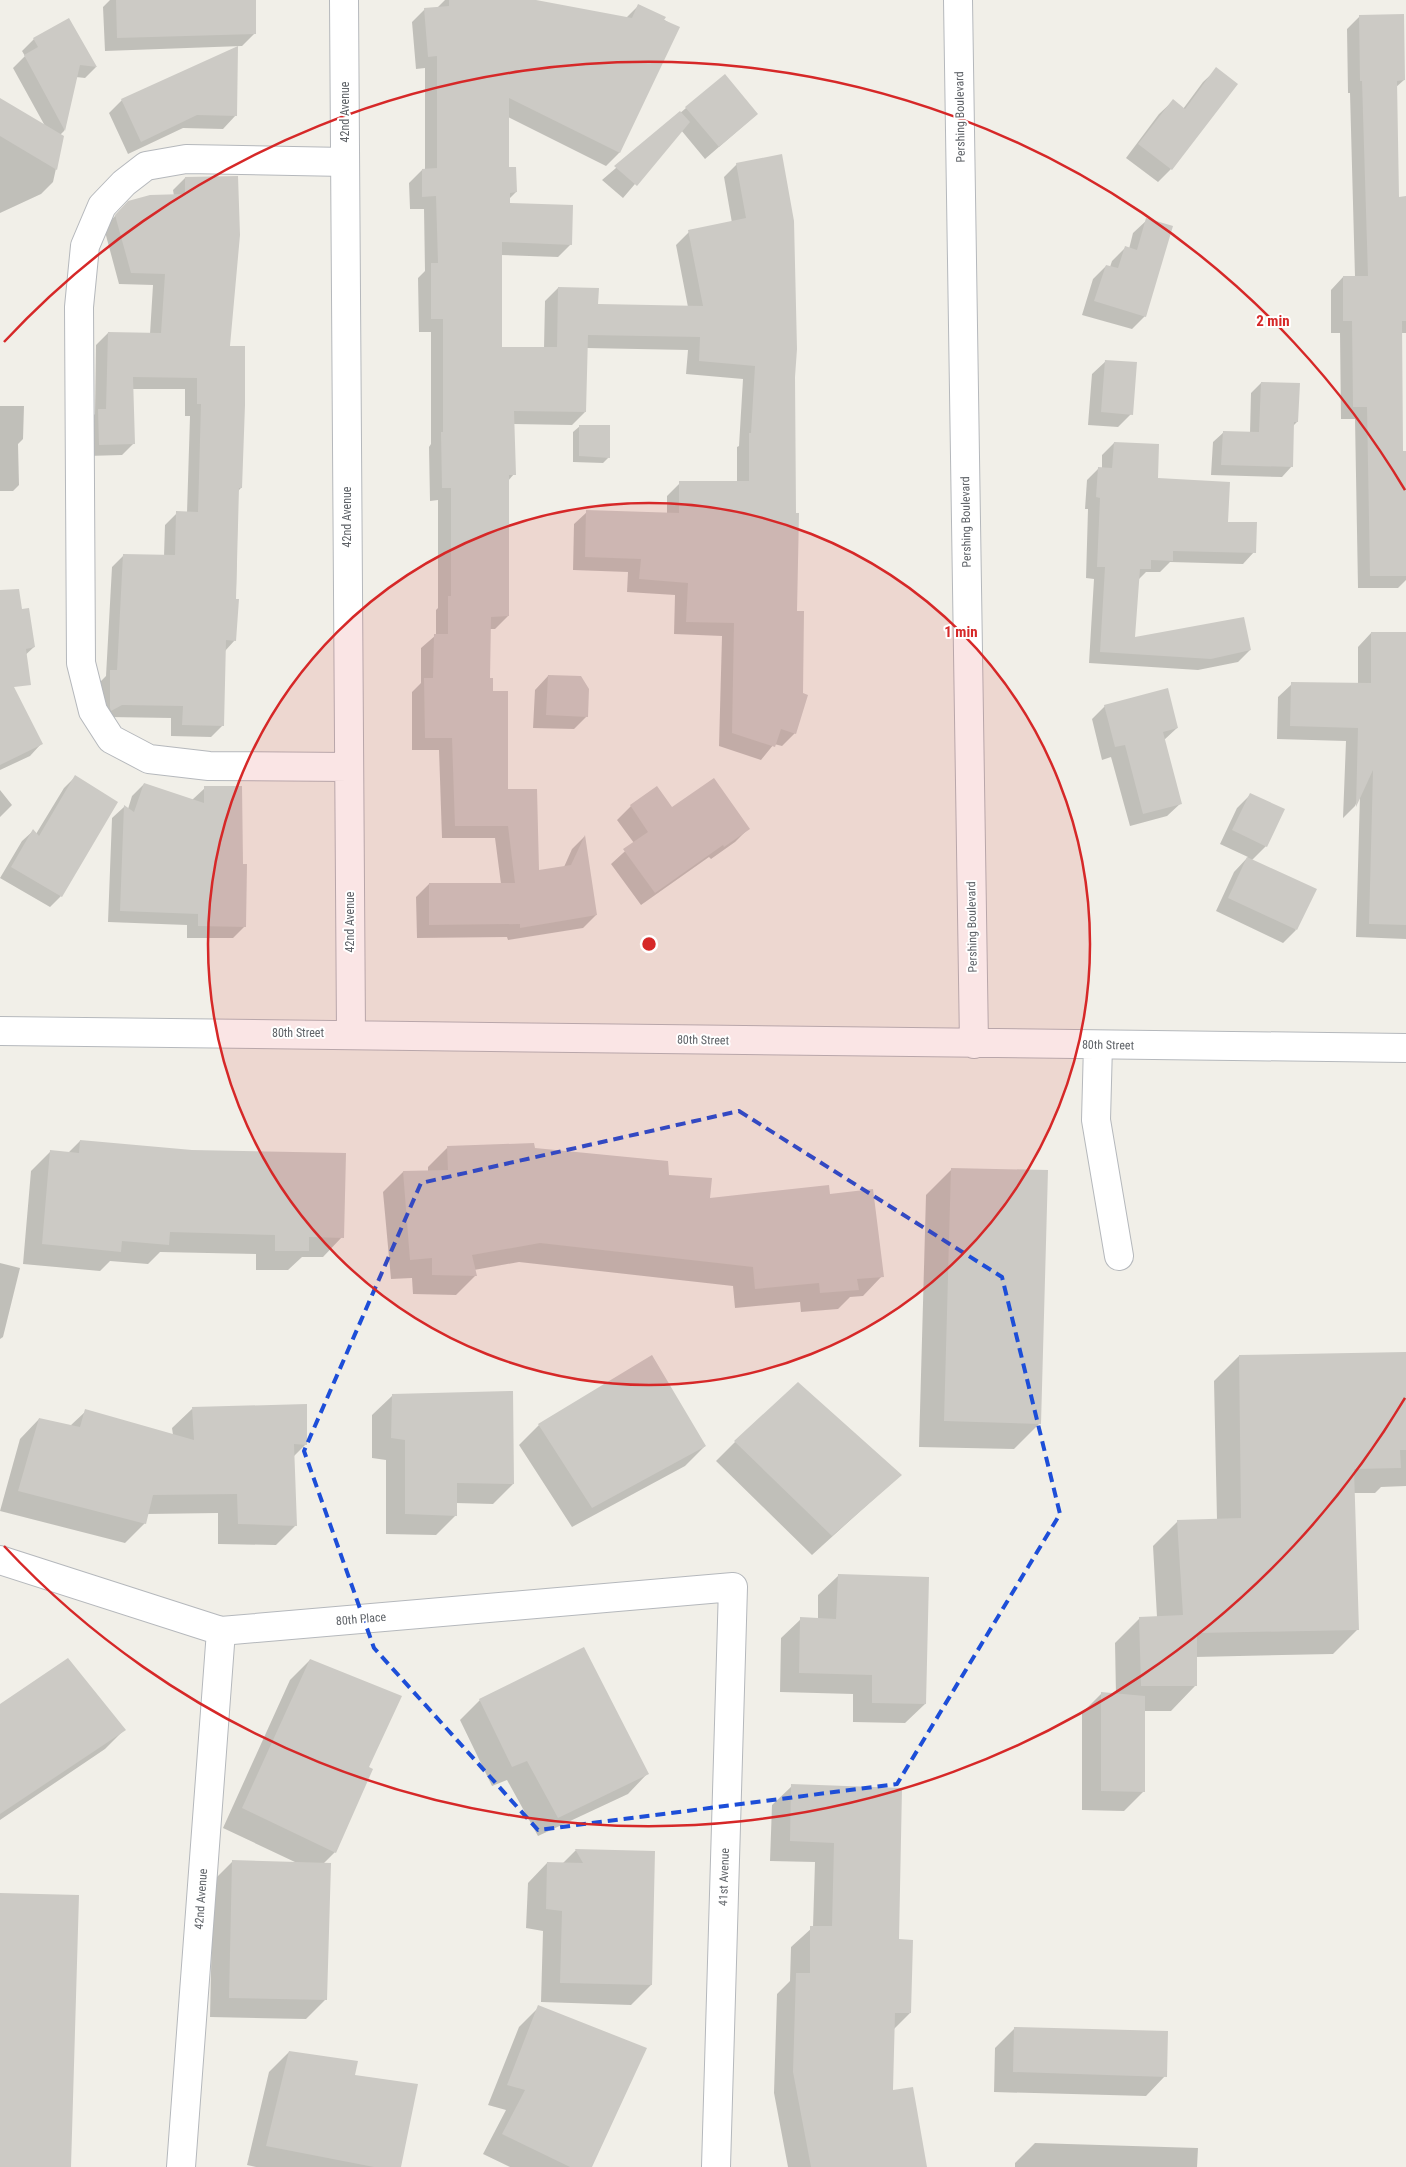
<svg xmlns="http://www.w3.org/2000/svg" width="1406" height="2167" font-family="'Roboto Condensed',sans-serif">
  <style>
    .shadow { fill: #0003 }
    .building { fill: #cccac5 }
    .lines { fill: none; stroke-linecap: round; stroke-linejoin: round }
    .minor-casing { stroke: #b5b8bc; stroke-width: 30 }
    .minor { stroke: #fff; stroke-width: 28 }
    .marked { fill: none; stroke: #1d4ed8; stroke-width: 4; stroke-dasharray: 10 6; stroke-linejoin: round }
    .ring { fill: none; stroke: #d62828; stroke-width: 2.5 }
    .labels { text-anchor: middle; stroke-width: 4; stroke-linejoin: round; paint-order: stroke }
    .street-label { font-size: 12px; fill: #5f6368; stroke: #fff }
    .centre { fill: #d62828; stroke: #fff; stroke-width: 2.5 }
    .ring-label { font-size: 15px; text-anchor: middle; font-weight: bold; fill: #d62828; stroke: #fff; stroke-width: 4; stroke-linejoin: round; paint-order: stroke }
  </style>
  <rect width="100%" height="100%" fill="#f1efe8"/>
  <path class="shadow" d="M 110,0 L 255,0 L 255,33 L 242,46 L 105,51 L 103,7 Z
    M 445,0 L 529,0 L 626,18 L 639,5 L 678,28 L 619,153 L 606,166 L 508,117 L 508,168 L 516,192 L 509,199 L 509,205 L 571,244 L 558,257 L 500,255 L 500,348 L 544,348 L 545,301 L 558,288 L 597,305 L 688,307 L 676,245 L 689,232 L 732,223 L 724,177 L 737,164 L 793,377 L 795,733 L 782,746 L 774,744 L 761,760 L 719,746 L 722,636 L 674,634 L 675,595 L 627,592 L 628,572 L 573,570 L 574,524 L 587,512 L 667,514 L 667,496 L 680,483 L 737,483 L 737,447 L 739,446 L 743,379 L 686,374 L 688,350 L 586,348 L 585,412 L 572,425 L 513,424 L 514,474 L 508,481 L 508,616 L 495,629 L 489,629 L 488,679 L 507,791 L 538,871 L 564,867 L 572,849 L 584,837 L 596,915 L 583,928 L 508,940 L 507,937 L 417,938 L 416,897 L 429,884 L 501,884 L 495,838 L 442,838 L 439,750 L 412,750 L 412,692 L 421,683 L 421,648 L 436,635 L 436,610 L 438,608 L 438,500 L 430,501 L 429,447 L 431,444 L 431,332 L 419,332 L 418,278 L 425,271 L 424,209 L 410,209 L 409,183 L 422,170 L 425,170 L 425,68 L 416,69 L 412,22 L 425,9 L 437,8 Z
    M 1360,16 L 1404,80 L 1395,88 L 1398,198 L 1406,198 L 1406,333 L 1401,333 L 1402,452 L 1406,452 L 1406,580 L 1398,588 L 1358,588 L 1355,419 L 1341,419 L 1340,333 L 1331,333 L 1331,290 L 1343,277 L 1355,277 L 1350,93 L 1348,93 L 1347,29 Z
    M 69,20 L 96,67 L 85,78 L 76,77 L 64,131 L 60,135 L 63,137 L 53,182 L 41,194 L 0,213 L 0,99 L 45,126 L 13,68 L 25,56 L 22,51 L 34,39 Z
    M 1217,69 L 1171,169 L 1158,182 L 1126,158 L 1159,114 L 1173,101 L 1183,109 L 1203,82 Z
    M 122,100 L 236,115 L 223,129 L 183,128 L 128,154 L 109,113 Z
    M 686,108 L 757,114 L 705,159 L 681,130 L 623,198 L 602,180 Z
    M 185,178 L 229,347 L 241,488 L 238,491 L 235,640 L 225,651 L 223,725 L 211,737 L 171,736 L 171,718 L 109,717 L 99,722 L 99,683 L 106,676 L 112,567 L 124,555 L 164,556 L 165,525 L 177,513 L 187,513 L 190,416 L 185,416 L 185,389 L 132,389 L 134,443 L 122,455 L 87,456 L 87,422 L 95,414 L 96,345 L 108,333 L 150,334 L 153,285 L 119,284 L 104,228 L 116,215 L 174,196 L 173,190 Z
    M 1147,220 L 1145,316 L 1132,329 L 1082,315 L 1093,279 L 1106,266 L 1110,267 L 1112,261 L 1125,248 L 1129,249 L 1133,233 Z
    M 1106,361 L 1131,414 L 1118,427 L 1088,425 L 1092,374 Z
    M 1261,383 L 1297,422 L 1293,426 L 1292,466 L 1282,477 L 1211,475 L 1213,442 L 1224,432 L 1250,433 L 1251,393 Z
    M 0,406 L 24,406 L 23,439 L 18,444 L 19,485 L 13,491 L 0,491 Z
    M 580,426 L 609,457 L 603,463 L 573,462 L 573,432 Z
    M 1114,443 L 1156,479 L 1227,524 L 1254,552 L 1243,564 L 1170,562 L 1160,572 L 1146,572 L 1137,581 L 1133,638 L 1250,650 L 1238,662 L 1198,670 L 1089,663 L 1094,579 L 1086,578 L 1088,509 L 1085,509 L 1087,480 L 1098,469 L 1102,469 L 1102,455 Z
    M 0,614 L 34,647 L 20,660 L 0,662 Z
    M 1371,633 L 1406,633 L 1406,939 L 1356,937 L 1360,795 L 1355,806 L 1343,818 L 1346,741 L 1277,739 L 1278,697 L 1292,684 L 1358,685 L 1358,647 Z
    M 0,672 L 41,744 L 30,756 L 0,770 Z
    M 548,676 L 587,716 L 574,729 L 533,728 L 535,690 Z
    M 1105,706 L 1177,728 L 1164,740 L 1181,803 L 1167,816 L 1130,826 L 1111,757 L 1102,760 L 1092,719 Z
    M 75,777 L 61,896 L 50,907 L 0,878 L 22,841 L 33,831 L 36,834 L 64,788 Z
    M 144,784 L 192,800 L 205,788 L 242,865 L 245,926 L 233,938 L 187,938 L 187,925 L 108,922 L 112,818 L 124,807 L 128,809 L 132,796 Z
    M 657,788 L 672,809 L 748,829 L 735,842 L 711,859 L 709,857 L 641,905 L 611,864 L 634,843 L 617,820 L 631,806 Z
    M 0,790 L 12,805 L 0,817 Z
    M 1250,795 L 1266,846 L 1252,860 L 1296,930 L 1283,943 L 1216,911 L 1234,872 L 1248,857 L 1220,844 L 1237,808 Z
    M 80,1141 L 342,1237 L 323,1257 L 302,1257 L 288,1270 L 256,1270 L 256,1254 L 160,1252 L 148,1264 L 110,1261 L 100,1271 L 23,1264 L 31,1171 L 51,1151 L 68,1153 Z
    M 448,1147 L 533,1149 L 668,1176 L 709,1199 L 829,1196 L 882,1276 L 863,1296 L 850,1297 L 838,1309 L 801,1312 L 800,1302 L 735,1308 L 733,1286 L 519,1262 L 474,1270 L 475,1276 L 456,1295 L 413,1294 L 412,1278 L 391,1279 L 383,1192 L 403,1172 L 428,1172 L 428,1167 Z
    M 952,1169 L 1040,1423 L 1014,1449 L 919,1447 L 926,1195 Z
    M 0,1263 L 20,1268 L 3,1337 L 0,1339 Z
    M 1406,1353 L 1406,1486 L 1381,1487 L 1375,1493 L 1354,1493 L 1357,1630 L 1333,1654 L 1195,1657 L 1195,1686 L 1171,1711 L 1144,1711 L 1144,1791 L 1124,1811 L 1082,1810 L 1082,1713 L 1102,1693 L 1116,1695 L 1115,1643 L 1140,1618 L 1157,1617 L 1153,1546 L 1178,1521 L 1217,1520 L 1214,1381 L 1239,1356 Z
    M 392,1396 L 513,1484 L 493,1504 L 456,1503 L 456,1515 L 436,1535 L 386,1534 L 386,1460 L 372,1458 L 372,1415 Z
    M 192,1409 L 306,1444 L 293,1457 L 295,1526 L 276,1545 L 218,1544 L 218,1513 L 147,1514 L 145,1523 L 125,1543 L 0,1511 L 20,1439 L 39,1419 L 70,1426 L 86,1411 L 173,1435 L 172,1428 Z
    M 539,1425 L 705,1446 L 685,1466 L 572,1527 L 519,1445 Z
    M 735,1442 L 900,1475 L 812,1555 L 716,1461 Z
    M 838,1576 L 925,1704 L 905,1723 L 853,1722 L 853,1694 L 780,1692 L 781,1638 L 801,1619 L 818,1619 L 818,1595 Z
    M 310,1660 L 367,1767 L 335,1852 L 323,1864 L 326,1999 L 306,2019 L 210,2017 L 213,1881 L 233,1861 L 297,1863 L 223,1828 L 290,1680 Z
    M 480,1700 L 647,1774 L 628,1794 L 538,1836 L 507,1780 L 492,1786 L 460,1720 Z
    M 0,1705 L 124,1730 L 105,1749 L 0,1820 Z
    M 792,1786 L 901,1789 L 897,1941 L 910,2013 L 893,2030 L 892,2092 L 925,2167 L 788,2167 L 774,2093 L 777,1994 L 790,1981 L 791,1947 L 813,1927 L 815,1862 L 770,1861 L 772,1805 Z
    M 576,1850 L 654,1852 L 651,1985 L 631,2005 L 541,2002 L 543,1931 L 526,1928 L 528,1883 L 547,1863 L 563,1863 Z
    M 539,2007 L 590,2167 L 510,2167 L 483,2154 L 506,2110 L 488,2105 L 519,2027 Z
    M 1015,2028 L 1165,2076 L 1146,2096 L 994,2092 L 995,2048 Z
    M 289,2052 L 400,2167 L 256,2167 L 247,2165 L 269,2072 Z
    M 1035,2143 L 1198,2148 L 1197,2167 L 1015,2167 L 1015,2163 Z"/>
  <path class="building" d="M 116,0 L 256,0 L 256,34 L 117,38 Z
    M 449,0 L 536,0 L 632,18 L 638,4 L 666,17 L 664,20 L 680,27 L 620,153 L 509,98 L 509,167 L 516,167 L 517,192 L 510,193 L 510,203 L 573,205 L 572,245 L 502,242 L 502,347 L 557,347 L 558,287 L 599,288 L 598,304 L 703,306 L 688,230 L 746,218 L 736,163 L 782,154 L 794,221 L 797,349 L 795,377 L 796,513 L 799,513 L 797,611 L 804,611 L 803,693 L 808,695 L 796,734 L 781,729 L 775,747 L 732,733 L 734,623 L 686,622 L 688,583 L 639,579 L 641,559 L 585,557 L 586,510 L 679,513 L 679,481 L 749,481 L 749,433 L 751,433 L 755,366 L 699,361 L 700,337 L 588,335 L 586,412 L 514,411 L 516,475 L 509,475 L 509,616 L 491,617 L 490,678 L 493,678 L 493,691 L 508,691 L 508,789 L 537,789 L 539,870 L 571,865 L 585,835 L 597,915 L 520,928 L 520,924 L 429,925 L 429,883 L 515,883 L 508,826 L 455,826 L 452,738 L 425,738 L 424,678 L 433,678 L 434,634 L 448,634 L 448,596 L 451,596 L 451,488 L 442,488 L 441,432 L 443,432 L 443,319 L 431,319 L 431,263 L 438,263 L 436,196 L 422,197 L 422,169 L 437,168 L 437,56 L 428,57 L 424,8 L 449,6 Z
    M 1404,14 L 1405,80 L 1397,81 L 1399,197 L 1406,196 L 1406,321 L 1402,321 L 1403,451 L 1406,451 L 1406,576 L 1370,576 L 1367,407 L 1353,407 L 1352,321 L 1343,321 L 1343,276 L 1368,276 L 1362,81 L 1360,81 L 1359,15 Z
    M 69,18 L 97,67 L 80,65 L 65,131 L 24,55 L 38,47 L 33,38 Z
    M 238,46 L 237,116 L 197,115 L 141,142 L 121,99 Z
    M 1216,67 L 1238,84 L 1172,170 L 1138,144 L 1173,99 L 1185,109 Z
    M 725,74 L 758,114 L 719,147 L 685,107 Z
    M 0,98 L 64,136 L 57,170 L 0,136 Z
    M 680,111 L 690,122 L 637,186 L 614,166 Z
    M 238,176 L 240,235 L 230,346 L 245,346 L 245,405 L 242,488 L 239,488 L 236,599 L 239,599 L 236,641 L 226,640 L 224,726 L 182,725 L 183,706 L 122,705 L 111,711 L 110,708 L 110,670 L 117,670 L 123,554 L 175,555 L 176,511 L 198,512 L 201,404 L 197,404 L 197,378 L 133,377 L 135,444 L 99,445 L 98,409 L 106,409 L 108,332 L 161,333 L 165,274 L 131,273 L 115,215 L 128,201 L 150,195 L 185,194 L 185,177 Z
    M 1146,218 L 1173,226 L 1146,317 L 1094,301 L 1106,265 L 1118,268 L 1125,246 L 1137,250 Z
    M 1105,360 L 1137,362 L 1133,415 L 1101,412 Z
    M 1261,382 L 1300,383 L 1298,422 L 1294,422 L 1293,467 L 1221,465 L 1223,431 L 1259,432 Z
    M 579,425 L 610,425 L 610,458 L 579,456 Z
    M 1114,442 L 1159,444 L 1158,478 L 1230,482 L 1228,522 L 1257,522 L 1256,553 L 1173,551 L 1173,561 L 1151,560 L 1151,569 L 1140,569 L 1135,637 L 1244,617 L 1251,650 L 1211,659 L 1100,652 L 1105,567 L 1097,567 L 1100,498 L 1096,497 L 1098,467 L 1112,468 Z
    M 19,589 L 22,609 L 29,608 L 35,647 L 26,649 L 31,685 L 14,687 L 43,744 L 0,765 L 0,590 Z
    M 1371,632 L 1406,632 L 1406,925 L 1369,924 L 1373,770 L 1356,807 L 1358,728 L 1290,726 L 1291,682 L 1371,683 Z
    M 548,675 L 581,676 L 589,689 L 588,717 L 546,715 Z
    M 1168,688 L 1178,728 L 1163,732 L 1182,804 L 1143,814 L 1125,745 L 1115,747 L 1104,705 Z
    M 75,775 L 118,802 L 62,897 L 11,867 L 33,829 L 39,836 Z
    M 714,778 L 750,829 L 724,847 L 723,845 L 655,893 L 623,849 L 648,832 L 630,805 L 657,786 L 672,807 Z
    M 144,783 L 204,803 L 204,786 L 242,786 L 243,864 L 247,864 L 246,927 L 198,926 L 198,914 L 120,911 L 124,805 L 134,812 Z
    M 1250,793 L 1285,809 L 1267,847 L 1232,830 Z
    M 1247,857 L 1317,889 L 1297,930 L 1228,898 Z
    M 80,1140 L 192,1150 L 346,1153 L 344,1238 L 309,1237 L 309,1251 L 275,1251 L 275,1235 L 170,1232 L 169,1245 L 122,1241 L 121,1252 L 42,1244 L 50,1150 L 79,1153 Z
    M 534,1143 L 535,1148 L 668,1161 L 669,1175 L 712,1178 L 710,1198 L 829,1185 L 830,1194 L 873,1189 L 884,1277 L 857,1279 L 859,1290 L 820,1293 L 819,1283 L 755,1289 L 753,1267 L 540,1243 L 472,1255 L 477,1276 L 432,1275 L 432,1258 L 410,1260 L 403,1171 L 448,1170 L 447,1146 Z
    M 951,1168 L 1048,1170 L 1041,1424 L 944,1421 Z
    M 1406,1352 L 1406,1450 L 1400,1450 L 1401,1468 L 1354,1469 L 1359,1630 L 1197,1633 L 1197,1686 L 1141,1686 L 1139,1617 L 1183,1615 L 1177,1520 L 1241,1518 L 1239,1355 Z
    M 652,1355 L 706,1446 L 592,1508 L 538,1424 Z
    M 798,1382 L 902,1475 L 832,1536 L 734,1441 Z
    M 513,1391 L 514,1484 L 457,1483 L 457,1516 L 405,1514 L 405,1440 L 391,1438 L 392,1394 Z
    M 307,1404 L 307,1445 L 294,1444 L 297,1526 L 238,1524 L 237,1494 L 153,1495 L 146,1524 L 18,1491 L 39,1418 L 80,1427 L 85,1409 L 194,1440 L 192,1407 Z
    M 838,1574 L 929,1577 L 926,1704 L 872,1703 L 872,1675 L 799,1673 L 800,1617 L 836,1619 Z
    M 584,1647 L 649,1774 L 558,1818 L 527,1761 L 512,1767 L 479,1699 Z
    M 68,1658 L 126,1730 L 0,1814 L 0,1704 Z
    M 310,1659 L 402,1696 L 369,1767 L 373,1769 L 336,1853 L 242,1808 Z
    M 1101,1692 L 1145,1696 L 1145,1792 L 1101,1791 Z
    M 791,1784 L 902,1788 L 899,1939 L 913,1940 L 911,2013 L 895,2013 L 893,2090 L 913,2087 L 927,2167 L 811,2167 L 793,2072 L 796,1973 L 810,1973 L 810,1926 L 832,1926 L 834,1843 L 790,1841 Z
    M 575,1849 L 655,1851 L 652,1985 L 560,1983 L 562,1911 L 546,1909 L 547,1862 L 583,1863 Z
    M 232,1860 L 331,1863 L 327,2000 L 229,1998 Z
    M 0,1893 L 79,1895 L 71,2167 L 0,2167 Z
    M 538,2005 L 647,2048 L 592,2167 L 570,2167 L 502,2134 L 525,2090 L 507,2085 Z
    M 1014,2027 L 1168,2031 L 1167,2077 L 1013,2072 Z
    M 289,2051 L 358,2061 L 355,2075 L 418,2084 L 401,2167 L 374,2167 L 266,2146 Z"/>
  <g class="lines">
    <defs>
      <path id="minor" d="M 344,0 L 351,1034
        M 958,0 L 974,1044
        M 345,162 L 186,159 L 146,166 L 124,183 L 102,206 L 85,246 L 79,307 L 81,663 L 93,711 L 111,739 L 149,759 L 209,766 L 349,767
        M 0,1031 C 469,1035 937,1044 1406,1048
        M 1098,1045 L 1096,1120 L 1119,1256
        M 0,1560 L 221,1631 L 733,1587 L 716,2167
        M 181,2167 L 221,1631"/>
    </defs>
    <use href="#minor" class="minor-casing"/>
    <use href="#minor" class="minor"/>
  </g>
  <path class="marked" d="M 739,1111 L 1002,1277 L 1060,1514 L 897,1784 L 538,1830 L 374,1648 L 304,1451 L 421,1183 Z"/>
  <circle cx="649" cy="944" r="441" fill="#d62828" fill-opacity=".12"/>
  <g class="ring">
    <circle cx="649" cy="944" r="441"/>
    <path d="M1405 1398A882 882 0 0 1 4 1546M4 342A882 882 0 0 1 1405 490"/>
  </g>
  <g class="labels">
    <g class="street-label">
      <text transform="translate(345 112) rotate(-90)" y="4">42nd Avenue</text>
      <text transform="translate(960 117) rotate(-91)" y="4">Pershing Boulevard</text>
      <text transform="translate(347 517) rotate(-90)" y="4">42nd Avenue</text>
      <text transform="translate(966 522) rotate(-91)" y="4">Pershing Boulevard</text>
      <text transform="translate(350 922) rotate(-90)" y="4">42nd Avenue</text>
      <text transform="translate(972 927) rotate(-91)" y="4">Pershing Boulevard</text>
      <text x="298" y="1037">80th Street</text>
      <text transform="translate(703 1040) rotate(1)" y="4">80th Street</text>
      <text transform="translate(1108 1045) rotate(1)" y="4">80th Street</text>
      <text transform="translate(361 1619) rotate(-5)" y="4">80th Place</text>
      <text transform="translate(724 1877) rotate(-88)" y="4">41st Avenue</text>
      <text transform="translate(201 1899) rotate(-86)" y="4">42nd Avenue</text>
    </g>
  </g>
  <circle cx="649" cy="944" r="8" class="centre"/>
  <g class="ring-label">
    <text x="1273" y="326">2 min</text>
    <text x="961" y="637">1 min</text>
  </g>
</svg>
